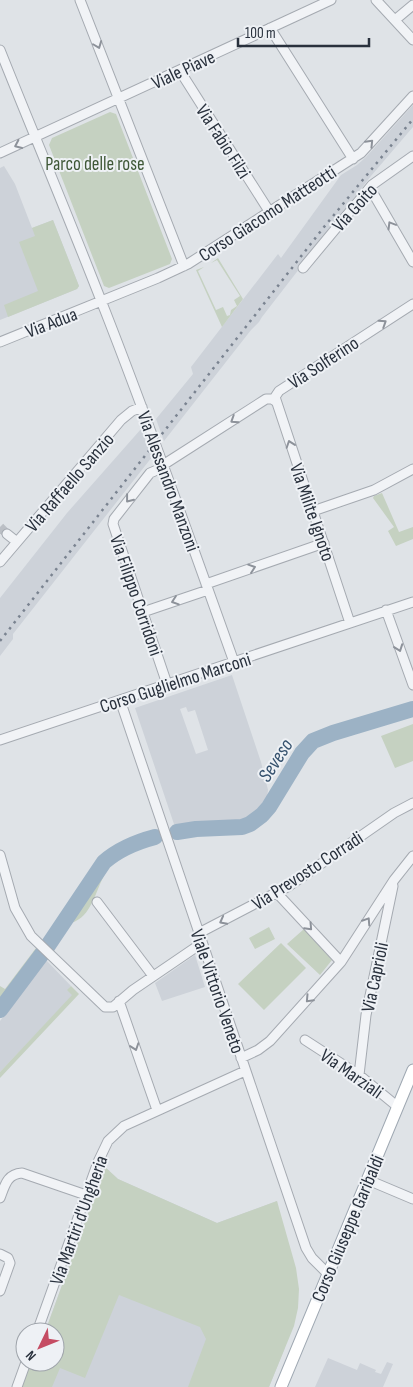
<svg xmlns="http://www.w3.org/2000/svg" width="413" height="1387" font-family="'Sofia Sans Condensed',sans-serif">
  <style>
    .built { fill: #cdd2d9; fill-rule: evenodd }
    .green { fill: #c5d1c1 }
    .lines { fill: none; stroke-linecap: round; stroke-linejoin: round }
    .river { stroke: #9cb2c5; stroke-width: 16 }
    .minor-tunnel { stroke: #bbbfc5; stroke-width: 9; stroke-dasharray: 9 4.5; stroke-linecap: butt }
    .minor-casing { stroke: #a5aab1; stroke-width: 11 }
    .major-casing { stroke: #9fa8b2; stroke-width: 13 }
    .minor { stroke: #f1f3f6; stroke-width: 9 }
    .major { stroke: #fff; stroke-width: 11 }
    .rail { stroke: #7a8390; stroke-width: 2.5; stroke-dasharray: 2.5 5; stroke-linecap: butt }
    .oneway { stroke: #8d929a }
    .labels { text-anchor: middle; stroke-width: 4; stroke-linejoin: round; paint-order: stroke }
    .street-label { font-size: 19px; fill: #29313d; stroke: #eef1f5 }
    .park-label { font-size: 19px; fill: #3f5837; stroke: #eef1f5 }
    .water-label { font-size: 20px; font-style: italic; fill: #36526e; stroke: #eef1f5 }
  </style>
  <rect width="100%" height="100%" fill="#dfe3e7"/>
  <path class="built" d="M 413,105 L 413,127 L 371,176 L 262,317 L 259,322 L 251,330 L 164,441 L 156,419 L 193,374 L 191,367 L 278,254 L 281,258 L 341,175 L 357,165 L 366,157 Z
    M 4,166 L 15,184 L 32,228 L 53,220 L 79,286 L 77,289 L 0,320 L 0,168 Z
    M 141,429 L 152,457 L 13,634 L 13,639 L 0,656 L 0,598 L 67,513 Z
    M 232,675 L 261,762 L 268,790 L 267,797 L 254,813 L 242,820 L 226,824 L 200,823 L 176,830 L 135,708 ZM 186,707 L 188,712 L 195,710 L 208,750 L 196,754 L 180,709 Z
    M 195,955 L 205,987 L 162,1001 L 155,983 Z
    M 46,960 L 71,986 L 68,990 L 73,995 L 0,1072 L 0,1021 Z
    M 105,1167 L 118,1179 L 217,1223 L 277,1201 L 292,1321 L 284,1350 L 269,1387 L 26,1387 L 55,1362 L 55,1332 L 45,1332 Z
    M 328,1358 L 357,1370 L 360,1363 L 376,1370 L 375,1372 L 381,1374 L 387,1362 L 393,1364 L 383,1387 L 315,1387 Z"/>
  <path class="green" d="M 110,112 L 116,114 L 172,259 L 170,264 L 109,288 L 104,286 L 49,145 L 52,138 Z
    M 53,220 L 79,286 L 77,289 L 8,317 L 4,305 L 38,291 L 19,242 L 35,236 L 32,228 Z
    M 218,258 L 243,299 L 222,327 L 196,270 L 204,267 L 198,271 L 216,310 L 223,307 L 227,316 L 230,315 L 231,310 L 237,306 L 234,300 L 240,296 L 217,260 L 211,263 Z
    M 382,493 L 399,532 L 413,527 L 413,539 L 396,546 L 388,531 L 394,527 L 373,498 L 374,496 Z
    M 413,724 L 413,761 L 395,768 L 381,736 Z
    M 105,874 C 95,891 92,917 71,923 Z
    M 269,927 L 275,939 L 255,949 L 249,938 Z
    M 304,929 L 332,960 L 320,975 L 287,944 Z
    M 281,943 L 306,968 L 264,1010 L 238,984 Z
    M 36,948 L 38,950 L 0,1000 L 0,986 L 5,989 Z
    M 71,986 L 79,994 L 0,1078 L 0,1072 L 72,995 L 67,990 Z
    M 105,1167 L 118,1179 L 217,1223 L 277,1201 L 296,1268 L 299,1289 L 298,1308 L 294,1326 L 269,1387 L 188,1387 L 206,1339 L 200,1327 L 119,1295 L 85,1378 L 60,1368 L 52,1387 L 22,1387 L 31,1362 L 55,1362 L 55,1332 L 45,1332 Z"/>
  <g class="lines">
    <path class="river" d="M 177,832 L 196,829 L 242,827 L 250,824 L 262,815 L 269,807 L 302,753 L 313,741 L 333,733 L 413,709
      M 47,947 L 104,862 C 119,849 136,842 155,837
      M 0,1010 L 42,954"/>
    <path class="minor-tunnel" d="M 0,527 L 7,534"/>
    <defs>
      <path id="minor" d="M 80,0 L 184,266
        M 376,0 L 413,40
        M 395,20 L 413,5
        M 270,28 L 353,159
        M 0,50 C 34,135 69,218 102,303 C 149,422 191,542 234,662
        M 180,71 L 269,211
        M 0,153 L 331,0
        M 370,188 L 413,262
        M 303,268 L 372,185 L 413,156
        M 0,342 L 158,278 L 188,264 L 361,153 L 413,96
        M 163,465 L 266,399 L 272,399 L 275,401
        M 164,467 L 150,473 L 114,519 L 113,524 L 167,684
        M 313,511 L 374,490 L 413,469
        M 7,534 L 17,542
        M 0,562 L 121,420 L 132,411 L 142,407
        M 206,584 L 324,543
        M 386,610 L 413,685
        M 143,612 L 208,590
        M 350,623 L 275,397 L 279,391 L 413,304
        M 120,700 L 306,1248 L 312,1258 L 328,1274
        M 0,740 L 413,602
        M 0,855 L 15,908 L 31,936 L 105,1007 L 113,1007 L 133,990 L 202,943
        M 276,892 L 341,962
        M 97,902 L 153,976
        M 199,933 L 289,886 L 394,813 L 413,803
        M 119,1001 L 157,1110
        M 305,1040 L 359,1075 L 398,1107
        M 241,1058 L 258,1050 L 270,1041 L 341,962 L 394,880 L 413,856
        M 359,1075 L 366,1015 L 393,886
        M 368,1180 L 413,1199
        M 0,1198 C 5,1185 7,1174 22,1173 L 86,1195
        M 0,1254 L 8,1258 L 10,1263 L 0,1291
        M 37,1332 L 98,1162 L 108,1141 L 124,1126 L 245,1071
        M 17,1387 L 26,1362"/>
      <path id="major" d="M 281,1387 L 413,1070"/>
    </defs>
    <use href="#minor" class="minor-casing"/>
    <use href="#major" class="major-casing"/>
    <use href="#minor" class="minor"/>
    <use href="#major" class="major"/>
    <path class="rail" d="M 0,641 L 324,227 L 413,119"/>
  </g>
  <defs><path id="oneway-chevron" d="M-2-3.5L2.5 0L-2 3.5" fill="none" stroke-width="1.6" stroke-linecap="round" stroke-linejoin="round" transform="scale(1.25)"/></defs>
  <g class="oneway">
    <use href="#oneway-chevron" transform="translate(98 45) rotate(69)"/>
    <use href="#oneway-chevron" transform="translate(370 143) rotate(-46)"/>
    <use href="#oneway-chevron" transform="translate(18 145) rotate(155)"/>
    <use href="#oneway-chevron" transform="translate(391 225) rotate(-121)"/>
    <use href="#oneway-chevron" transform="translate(383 323) rotate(-33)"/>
    <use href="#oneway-chevron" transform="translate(234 420) rotate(147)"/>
    <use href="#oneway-chevron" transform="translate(290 444) rotate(-109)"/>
    <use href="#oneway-chevron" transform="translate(129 499) rotate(128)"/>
    <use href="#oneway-chevron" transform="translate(252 568) rotate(-19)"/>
    <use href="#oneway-chevron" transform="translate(175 601) rotate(161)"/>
    <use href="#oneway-chevron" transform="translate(399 648) rotate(70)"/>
    <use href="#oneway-chevron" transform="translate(223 921) rotate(152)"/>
    <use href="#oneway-chevron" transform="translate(367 921) rotate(-57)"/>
    <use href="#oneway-chevron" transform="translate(309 927) rotate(47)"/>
    <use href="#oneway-chevron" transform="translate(309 999) rotate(133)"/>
    <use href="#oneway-chevron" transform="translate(135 1047) rotate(71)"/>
  </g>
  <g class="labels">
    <g class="street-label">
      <text transform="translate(183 69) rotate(-25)" y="7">Viale Piave</text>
      <text transform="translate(224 141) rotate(57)" y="7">Via Fabio Filzi</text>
      <text transform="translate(354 207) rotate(-48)" y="7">Via Goito</text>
      <text transform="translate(267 213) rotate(-33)" y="7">Corso Giacomo Matteotti</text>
      <text transform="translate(51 322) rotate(-21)" y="7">Via Adua</text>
      <text transform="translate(323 362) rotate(-33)" y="7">Via Solferino</text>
      <text transform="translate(169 481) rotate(70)" y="7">Via Alessandro Manzoni</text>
      <text transform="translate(69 482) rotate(-49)" y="7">Via Raffaello Sanzio</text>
      <text transform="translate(313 512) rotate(71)" y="7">Via Milite Ignoto</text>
      <text transform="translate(137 595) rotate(71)" y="7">Via Filippo Corridoni</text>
      <text transform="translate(175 682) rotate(-18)" y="7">Corso Guglielmo Marconi</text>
      <text transform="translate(307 870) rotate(-33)" y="7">Via Prevosto Corradi</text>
      <text transform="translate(374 977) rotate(-78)" y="7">Via Caprioli</text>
      <text transform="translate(218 991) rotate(71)" y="7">Viale Vittorio Veneto</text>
      <text transform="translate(352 1073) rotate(35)" y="7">Via Marziali</text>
      <text transform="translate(78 1220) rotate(-70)" y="7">Via Martiri d'Ungheria</text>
      <text transform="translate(347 1228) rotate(-67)" y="7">Corso Giuseppe Garibaldi</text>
    </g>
    <g class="park-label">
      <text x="95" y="170">Parco delle rose</text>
    </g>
    <g class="water-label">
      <text transform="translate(275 760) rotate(-57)" y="7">Seveso</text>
    </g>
  </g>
  <g transform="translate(40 1347) rotate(227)"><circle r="24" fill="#eef1f5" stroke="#9fa4ab"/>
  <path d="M0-4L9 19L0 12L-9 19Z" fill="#c54c63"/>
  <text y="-8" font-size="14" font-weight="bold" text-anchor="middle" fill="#29313d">N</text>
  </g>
  <path d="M238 38v8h131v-8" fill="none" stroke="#29313d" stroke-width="2.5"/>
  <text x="245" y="38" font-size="15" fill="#29313d" stroke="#eef1f5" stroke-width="4" paint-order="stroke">100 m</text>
</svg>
